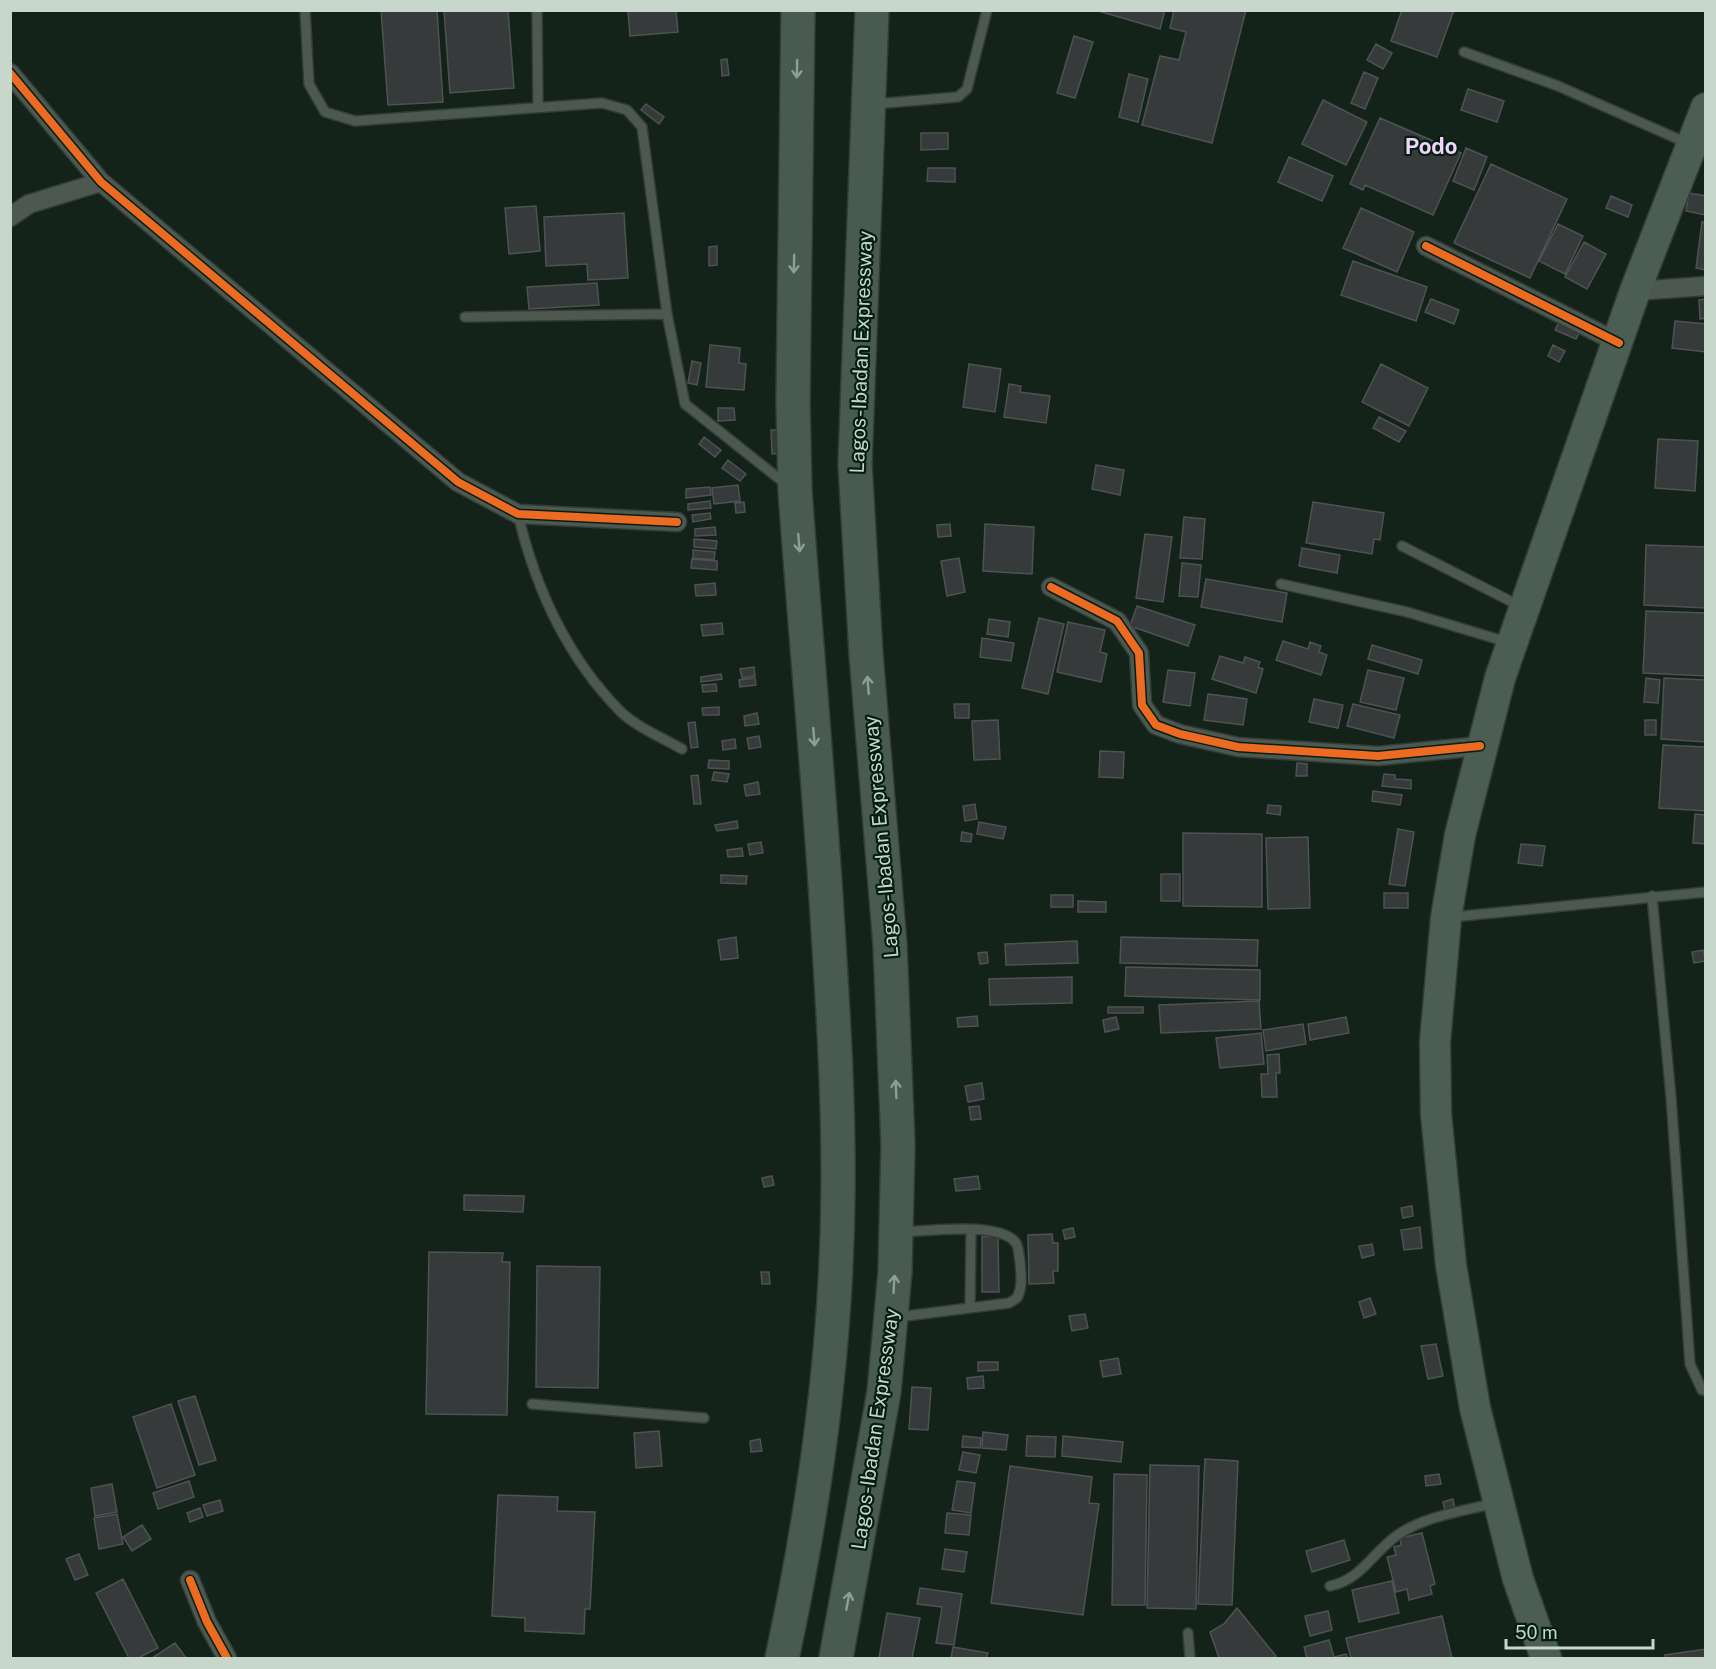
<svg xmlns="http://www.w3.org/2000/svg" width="1716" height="1669" font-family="'Public Sans',sans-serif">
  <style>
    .building { fill: #363a3a; stroke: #4e5253; stroke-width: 1.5 }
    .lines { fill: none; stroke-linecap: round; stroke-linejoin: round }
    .service-casing { stroke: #313d36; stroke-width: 12 }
    .minor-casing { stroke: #313d36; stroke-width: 21 }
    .trunk-casing { stroke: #313d36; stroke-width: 33 }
    .motorway-casing { stroke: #313d36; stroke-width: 36 }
    .service { stroke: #4c5850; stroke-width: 9 }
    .minor { stroke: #4c5850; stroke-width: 18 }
    .trunk { stroke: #4c5d54; stroke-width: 30 }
    .motorway { stroke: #495b51; stroke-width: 33 }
    .cycleway-casing { stroke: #041f10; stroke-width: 11 }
    .cycleway { stroke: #ed6a23; stroke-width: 8 }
    .oneway { stroke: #8e9f95 }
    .labels { text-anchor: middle; stroke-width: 4.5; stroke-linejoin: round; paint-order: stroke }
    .street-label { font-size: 20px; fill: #c7d7cc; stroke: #041f10 }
    .quarter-label { font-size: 22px; font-weight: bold; fill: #f0d4fb; stroke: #041f10 }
  </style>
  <rect width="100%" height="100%" fill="#13231a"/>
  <path class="building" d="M 381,10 L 437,10 L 443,102 L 388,105 Z
    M 444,10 L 508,10 L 514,88 L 450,93 Z
    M 628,10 L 676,10 L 678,32 L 630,36 Z
    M 1095,10 L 1165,10 L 1160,29 Z
    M 1174,10 L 1246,10 L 1212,143 L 1142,125 L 1160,56 L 1179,60 L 1186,32 L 1170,28 Z
    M 1402,10 L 1454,10 L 1437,57 L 1391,41 Z
    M 1074,36 L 1093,42 L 1075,98 L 1057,93 Z
    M 1376,44 L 1392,53 L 1383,69 L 1367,60 Z
    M 727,59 L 729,75 L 722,76 L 721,60 Z
    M 1364,72 L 1378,78 L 1365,109 L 1351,103 Z
    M 1129,74 L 1148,79 L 1138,122 L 1119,117 Z
    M 1468,89 L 1504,101 L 1497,122 L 1461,110 Z
    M 1323,100 L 1367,122 L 1346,165 L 1302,144 Z
    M 646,104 L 664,117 L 659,124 L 641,110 Z
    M 1380,118 L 1461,153 L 1433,215 L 1365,185 L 1363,190 L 1350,184 Z
    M 921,133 L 948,133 L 948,149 L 921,150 Z
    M 1466,148 L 1487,157 L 1474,190 L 1453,181 Z
    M 1289,157 L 1333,176 L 1322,201 L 1278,182 Z
    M 1491,164 L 1567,199 L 1530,278 L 1454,243 Z
    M 928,168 L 955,168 L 955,182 L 927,181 Z
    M 1689,193 L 1706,196 L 1706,215 L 1686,211 Z
    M 1611,196 L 1632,205 L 1628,217 L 1606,208 Z
    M 536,206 L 540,251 L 509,254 L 505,208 Z
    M 1361,208 L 1414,232 L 1397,272 L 1343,248 Z
    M 624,213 L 628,278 L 588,280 L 587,264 L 546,266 L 544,217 Z
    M 1702,222 L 1706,222 L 1706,270 L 1696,268 Z
    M 1558,224 L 1583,236 L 1565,274 L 1539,261 Z
    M 1584,242 L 1606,254 L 1587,289 L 1565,277 Z
    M 717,246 L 717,265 L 709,266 L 709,247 Z
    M 1353,261 L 1427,287 L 1416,321 L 1341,295 Z
    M 597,283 L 599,305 L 529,309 L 527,287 Z
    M 1431,299 L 1459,310 L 1454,324 L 1425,312 Z
    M 1706,299 L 1706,318 L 1700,319 L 1699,300 Z
    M 1560,320 L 1581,329 L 1576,339 L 1555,330 Z
    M 1675,321 L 1706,324 L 1706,352 L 1672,348 Z
    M 710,345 L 740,348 L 739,363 L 746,364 L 744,390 L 706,387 Z
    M 1553,345 L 1565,351 L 1559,362 L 1548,356 Z
    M 692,361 L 701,363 L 697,385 L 688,383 Z
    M 969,364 L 1001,369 L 995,412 L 963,407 Z
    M 1381,364 L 1428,388 L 1409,426 L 1362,402 Z
    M 1009,384 L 1021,386 L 1020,392 L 1050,396 L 1046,423 L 1004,417 Z
    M 718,408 L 734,408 L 735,420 L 718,421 Z
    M 1379,417 L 1406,431 L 1399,442 L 1373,428 Z
    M 771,430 L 778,430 L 780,453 L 772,454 Z
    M 704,437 L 721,450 L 715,457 L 699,444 Z
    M 1658,439 L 1698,441 L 1695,491 L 1655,488 Z
    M 728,460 L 746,474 L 740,481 L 722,468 Z
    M 1096,465 L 1124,470 L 1120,495 L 1092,489 Z
    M 738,485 L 740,501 L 714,504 L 712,488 Z
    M 710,487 L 711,495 L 686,498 L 686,489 Z
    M 710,501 L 711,508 L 688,510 L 688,504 Z
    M 744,502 L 745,512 L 736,513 L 735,503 Z
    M 1313,502 L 1384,513 L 1380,540 L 1374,539 L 1372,554 L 1306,543 Z
    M 710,513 L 711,519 L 693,522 L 692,515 Z
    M 1184,517 L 1205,519 L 1202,559 L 1180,558 Z
    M 950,524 L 951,536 L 938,537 L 937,525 Z
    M 985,524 L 1034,527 L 1032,574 L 983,571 Z
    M 715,527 L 716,535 L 695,536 L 695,529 Z
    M 1145,534 L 1172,537 L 1163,602 L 1136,598 Z
    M 694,539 L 717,541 L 716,549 L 694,547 Z
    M 1646,545 L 1706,547 L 1706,608 L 1644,605 Z
    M 1302,548 L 1340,555 L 1337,573 L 1299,566 Z
    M 693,550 L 715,552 L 714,560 L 693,558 Z
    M 959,558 L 965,592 L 947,596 L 941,561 Z
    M 692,559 L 717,561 L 717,570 L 691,568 Z
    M 1182,563 L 1201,565 L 1198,597 L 1179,596 Z
    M 1206,579 L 1287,593 L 1282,622 L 1201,607 Z
    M 715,583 L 716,595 L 696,596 L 695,585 Z
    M 1137,606 L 1195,625 L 1188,646 L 1130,626 Z
    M 1646,611 L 1706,613 L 1706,676 L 1643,673 Z
    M 1039,618 L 1064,624 L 1048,694 L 1022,688 Z
    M 989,619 L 1010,622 L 1008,637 L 987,634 Z
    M 1068,622 L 1105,630 L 1100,652 L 1107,654 L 1101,682 L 1057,672 Z
    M 722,623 L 723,634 L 703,636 L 701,625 Z
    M 982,638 L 1014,643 L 1011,661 L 980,657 Z
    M 1283,641 L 1308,649 L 1310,642 L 1321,646 L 1319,652 L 1327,655 L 1321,675 L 1276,660 Z
    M 1372,645 L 1422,660 L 1418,674 L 1368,659 Z
    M 1220,656 L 1243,663 L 1245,657 L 1260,662 L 1258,667 L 1263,669 L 1256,693 L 1212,679 Z
    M 754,667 L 755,676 L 742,678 L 740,669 Z
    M 1168,670 L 1195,673 L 1190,706 L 1163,702 Z
    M 1368,670 L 1404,678 L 1396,710 L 1360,702 Z
    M 721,674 L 722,679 L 701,682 L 701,677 Z
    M 755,678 L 756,685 L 740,687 L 739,680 Z
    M 1646,678 L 1660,680 L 1658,703 L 1644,702 Z
    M 1664,678 L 1706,680 L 1706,742 L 1661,739 Z
    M 716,684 L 717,691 L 703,692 L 702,685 Z
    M 1208,694 L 1247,699 L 1243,725 L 1204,720 Z
    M 1314,699 L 1343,705 L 1338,728 L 1309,722 Z
    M 954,704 L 969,704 L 969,718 L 955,718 Z
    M 1353,704 L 1400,715 L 1394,738 L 1347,726 Z
    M 719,707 L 719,715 L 703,715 L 702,708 Z
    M 757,713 L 759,724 L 745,726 L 744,716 Z
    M 998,720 L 1000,759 L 974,760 L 972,721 Z
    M 1645,720 L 1656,720 L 1656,735 L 1645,735 Z
    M 695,722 L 698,747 L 691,748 L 688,723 Z
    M 759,736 L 761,747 L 749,749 L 747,738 Z
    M 735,739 L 736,748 L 723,750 L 722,741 Z
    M 1663,745 L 1706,747 L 1706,811 L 1659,808 Z
    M 1100,751 L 1124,752 L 1123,778 L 1099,777 Z
    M 709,760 L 729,761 L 729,769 L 708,768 Z
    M 1297,763 L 1307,764 L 1307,776 L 1296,776 Z
    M 714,772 L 729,774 L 727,782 L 712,780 Z
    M 1384,774 L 1395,775 L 1395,779 L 1411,780 L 1411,789 L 1382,786 Z
    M 698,775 L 701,804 L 694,804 L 691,776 Z
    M 758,782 L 760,794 L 746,796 L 744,785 Z
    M 1373,791 L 1402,795 L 1400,805 L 1372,801 Z
    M 975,804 L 977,819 L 965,821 L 963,806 Z
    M 1268,805 L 1281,806 L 1280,815 L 1267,813 Z
    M 1695,814 L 1706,815 L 1706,844 L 1693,843 Z
    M 737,821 L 738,828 L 717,831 L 715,825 Z
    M 979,822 L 1006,827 L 1003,839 L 977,834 Z
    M 1398,829 L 1414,832 L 1405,886 L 1389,884 Z
    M 962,832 L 972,834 L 971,842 L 961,841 Z
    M 1183,833 L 1262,834 L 1262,907 L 1183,906 Z
    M 1308,837 L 1310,908 L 1268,909 L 1266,838 Z
    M 761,842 L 763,853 L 750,855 L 748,844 Z
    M 1521,844 L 1545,846 L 1542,866 L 1518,863 Z
    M 742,848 L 743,856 L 728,857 L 727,850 Z
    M 1161,874 L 1180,874 L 1180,901 L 1161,901 Z
    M 721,875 L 747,876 L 746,884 L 721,883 Z
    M 1384,893 L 1408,893 L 1408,908 L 1384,908 Z
    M 1051,895 L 1073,895 L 1073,907 L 1051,907 Z
    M 1078,901 L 1106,902 L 1106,912 L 1078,912 Z
    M 736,937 L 738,958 L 721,960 L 718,940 Z
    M 1121,937 L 1258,940 L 1257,966 L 1120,963 Z
    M 1077,941 L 1078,963 L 1006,965 L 1005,944 Z
    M 1703,950 L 1706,961 L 1694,963 L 1692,952 Z
    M 987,952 L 988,963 L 980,964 L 978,953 Z
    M 1126,967 L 1260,970 L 1260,1000 L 1125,996 Z
    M 1072,977 L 1072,1003 L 990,1005 L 989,979 Z
    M 1259,1001 L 1261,1029 L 1161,1033 L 1159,1005 Z
    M 1108,1007 L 1143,1007 L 1143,1013 L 1108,1013 Z
    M 977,1016 L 978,1026 L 958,1027 L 957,1018 Z
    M 1116,1017 L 1119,1029 L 1105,1032 L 1103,1020 Z
    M 1346,1017 L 1349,1033 L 1310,1040 L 1308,1024 Z
    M 1303,1024 L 1306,1044 L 1266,1051 L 1263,1030 Z
    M 1261,1033 L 1264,1064 L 1220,1068 L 1216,1038 Z
    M 1279,1054 L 1280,1073 L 1276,1073 L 1277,1097 L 1262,1097 L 1261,1074 L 1268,1074 L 1267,1055 Z
    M 982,1083 L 984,1099 L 968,1102 L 965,1086 Z
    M 979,1106 L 981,1119 L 971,1120 L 969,1107 Z
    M 772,1176 L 774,1185 L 764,1187 L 762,1178 Z
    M 978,1176 L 980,1189 L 956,1191 L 954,1179 Z
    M 464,1195 L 524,1196 L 523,1212 L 464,1210 Z
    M 1412,1206 L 1413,1216 L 1403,1218 L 1401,1208 Z
    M 1420,1227 L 1422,1248 L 1404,1250 L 1401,1230 Z
    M 1073,1228 L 1075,1237 L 1065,1239 L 1063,1230 Z
    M 1052,1234 L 1053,1243 L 1058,1243 L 1058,1271 L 1053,1271 L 1054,1283 L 1029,1284 L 1028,1235 Z
    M 998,1236 L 999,1292 L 982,1292 L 982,1237 Z
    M 1372,1244 L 1374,1255 L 1362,1258 L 1359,1246 Z
    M 429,1252 L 503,1253 L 502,1262 L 510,1262 L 507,1415 L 426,1414 Z
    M 537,1266 L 600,1267 L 598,1388 L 536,1387 Z
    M 761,1272 L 769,1272 L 770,1284 L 762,1284 Z
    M 1370,1298 L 1376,1314 L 1364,1318 L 1359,1302 Z
    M 1085,1314 L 1088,1328 L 1072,1331 L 1069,1316 Z
    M 1436,1344 L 1443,1376 L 1428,1379 L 1421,1346 Z
    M 1118,1358 L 1121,1374 L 1103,1377 L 1100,1361 Z
    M 978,1362 L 998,1362 L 998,1370 L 978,1371 Z
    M 983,1376 L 984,1388 L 968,1389 L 967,1378 Z
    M 912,1387 L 931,1388 L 928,1430 L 909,1429 Z
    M 195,1396 L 216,1460 L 199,1465 L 178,1401 Z
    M 171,1404 L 195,1475 L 157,1488 L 133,1417 Z
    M 659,1431 L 662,1466 L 636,1468 L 634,1433 Z
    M 983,1432 L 1008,1435 L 1006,1450 L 982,1448 Z
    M 963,1436 L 981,1438 L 980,1448 L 962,1447 Z
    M 1027,1436 L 1056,1437 L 1055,1457 L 1026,1456 Z
    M 1063,1436 L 1123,1442 L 1121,1462 L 1062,1456 Z
    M 760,1439 L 762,1451 L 751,1452 L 750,1441 Z
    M 963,1452 L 980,1455 L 976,1473 L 959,1470 Z
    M 1205,1459 L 1238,1461 L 1232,1605 L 1198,1604 Z
    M 1150,1465 L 1199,1466 L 1196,1609 L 1147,1608 Z
    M 1010,1466 L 1092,1477 L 1089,1503 L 1099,1504 L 1083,1615 L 991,1603 Z
    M 1114,1474 L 1147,1475 L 1145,1605 L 1112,1605 Z
    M 1439,1474 L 1441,1484 L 1426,1486 L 1425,1476 Z
    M 189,1481 L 194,1497 L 158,1509 L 153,1493 Z
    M 957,1481 L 975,1483 L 971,1513 L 952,1510 Z
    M 112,1484 L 117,1512 L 95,1516 L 91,1488 Z
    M 498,1495 L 558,1497 L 557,1511 L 595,1512 L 590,1609 L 585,1609 L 584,1634 L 525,1631 L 525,1618 L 492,1616 Z
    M 1453,1499 L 1455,1509 L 1445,1511 L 1443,1502 Z
    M 220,1500 L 223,1511 L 207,1516 L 203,1505 Z
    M 200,1508 L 203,1517 L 190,1522 L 187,1513 Z
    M 947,1513 L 971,1515 L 969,1535 L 945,1533 Z
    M 117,1514 L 123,1544 L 99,1549 L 94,1518 Z
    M 142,1525 L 151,1539 L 132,1551 L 123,1537 Z
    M 1422,1533 L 1435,1584 L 1430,1586 L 1432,1594 L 1409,1600 L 1407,1589 L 1396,1592 L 1387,1557 L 1396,1555 L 1394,1547 L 1401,1545 L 1400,1538 Z
    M 1344,1540 L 1350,1560 L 1312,1572 L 1306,1551 Z
    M 945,1549 L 967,1552 L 964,1572 L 942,1569 Z
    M 79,1554 L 88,1575 L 75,1580 L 66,1559 Z
    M 123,1579 L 158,1648 L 138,1658 L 129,1658 L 96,1593 Z
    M 1392,1581 L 1399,1613 L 1359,1622 L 1352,1590 Z
    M 920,1588 L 962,1594 L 954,1645 L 936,1643 L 942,1607 L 917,1604 Z
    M 1237,1608 L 1276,1656 L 1274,1658 L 1219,1658 L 1210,1632 L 1224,1624 Z
    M 1328,1611 L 1332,1630 L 1310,1636 L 1305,1616 Z
    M 887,1613 L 920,1618 L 912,1658 L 879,1658 Z
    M 1442,1616 L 1452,1658 L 1351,1658 L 1346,1638 Z
    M 1329,1640 L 1334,1657 L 1346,1654 L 1348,1658 L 1307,1658 L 1304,1647 Z
    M 175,1643 L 186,1658 L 152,1658 Z
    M 953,1647 L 988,1653 L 986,1658 L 951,1658 Z
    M 1706,1649 L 1706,1658 L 1665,1658 L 1665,1655 Z"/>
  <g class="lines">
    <defs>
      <path id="service" d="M 305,10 L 309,84 L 325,112 L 355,121 L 602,103 L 627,110 L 642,127 L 667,314 L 685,404 L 787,485
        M 537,10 L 538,107
        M 1464,52 L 1558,86 L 1687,143
        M 874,104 L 958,97 L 967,89 L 987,10
        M 465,317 L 667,314
        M 518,514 C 535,587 567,657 620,711 C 636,727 663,738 682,749
        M 1402,546 L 1520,606
        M 1281,584 L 1407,612 L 1507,642
        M 1652,896 L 1671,1097 L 1690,1364 L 1702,1390 L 1706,1391
        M 1452,917 L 1706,892
        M 970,1308 L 971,1230
        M 898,1317 L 1009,1303 L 1017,1298 C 1023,1286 1021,1275 1020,1262 C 1019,1256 1019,1248 1016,1243 C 1001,1221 926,1231 902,1232
        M 532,1404 L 704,1418
        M 1330,1586 C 1363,1579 1373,1551 1399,1534 C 1426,1516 1464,1511 1495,1503
        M 1188,1633 L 1190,1658"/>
      <path id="minor" d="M 10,73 L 101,182 L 458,482 L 518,514 L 677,522
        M 10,217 L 29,204 L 101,182
        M 1426,246 L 1619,343
        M 1635,291 L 1706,286
        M 1051,587 L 1117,621 L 1139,653 L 1142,705 L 1156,725 L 1180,734 L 1238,747 L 1378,756 L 1480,746
        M 190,1580 L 207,1622 L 227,1658"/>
      <path id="trunk" d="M 1546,1658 L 1518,1579 L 1475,1408 L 1451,1265 L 1436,1114 L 1435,1042 L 1446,918 L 1460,835 L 1500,678 L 1635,291 L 1706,108"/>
      <path id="motorway" d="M 782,1658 C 815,1505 837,1348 838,1191 C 839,1093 832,995 826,897 C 817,762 805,627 795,491 L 793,402 L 798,10
        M 836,1658 L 884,1392 L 895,1272 L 898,1144 L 890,945 L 866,654 L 855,464 L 872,10"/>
    </defs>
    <use href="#service" class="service-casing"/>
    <use href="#minor" class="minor-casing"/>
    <use href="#trunk" class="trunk-casing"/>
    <use href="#motorway" class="motorway-casing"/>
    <use href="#service" class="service"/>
    <use href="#minor" class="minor"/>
    <use href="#trunk" class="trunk"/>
    <use href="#motorway" class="motorway"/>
    <defs>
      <path id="cycleway" d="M 10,73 L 101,182 L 458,482 L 518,514 L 677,522
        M 1426,246 L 1619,343
        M 1051,587 L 1117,621 L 1139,653 L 1142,705 L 1156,725 L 1180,734 L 1238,747 L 1378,756 L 1480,746
        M 190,1580 L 207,1622 L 227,1658"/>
    </defs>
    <use href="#cycleway" class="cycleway-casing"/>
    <use href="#cycleway" class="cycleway"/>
  </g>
  <defs><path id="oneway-shaft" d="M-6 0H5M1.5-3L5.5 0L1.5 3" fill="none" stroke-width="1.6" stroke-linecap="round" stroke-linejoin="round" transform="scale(1.5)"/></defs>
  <g class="oneway">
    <use href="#oneway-shaft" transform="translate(797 69) rotate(91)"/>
    <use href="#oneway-shaft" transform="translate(794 264) rotate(91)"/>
    <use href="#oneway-shaft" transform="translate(799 543) rotate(85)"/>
    <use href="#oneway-shaft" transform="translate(868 685) rotate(-95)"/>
    <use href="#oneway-shaft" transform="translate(814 737) rotate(85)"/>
    <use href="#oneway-shaft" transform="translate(896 1089) rotate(-92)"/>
    <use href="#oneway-shaft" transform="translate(894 1284) rotate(-87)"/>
    <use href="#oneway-shaft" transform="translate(848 1601) rotate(-79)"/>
  </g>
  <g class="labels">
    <g class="street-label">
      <text transform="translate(861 352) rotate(-88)" y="7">Lagos-Ibadan Expressway</text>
      <text transform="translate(881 837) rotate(-95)" y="7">Lagos-Ibadan Expressway</text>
      <text transform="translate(875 1429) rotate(-82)" y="7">Lagos-Ibadan Expressway</text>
    </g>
    <g class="quarter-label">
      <text x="1431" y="154">Podo</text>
    </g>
  </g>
  <rect width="1716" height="1669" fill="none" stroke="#c7d7cc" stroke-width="24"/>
  <path d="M1506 1639v9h147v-9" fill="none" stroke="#c7d7cc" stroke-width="3"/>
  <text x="1515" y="1639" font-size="18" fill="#c7d7cc" stroke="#041f10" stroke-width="4.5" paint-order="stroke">50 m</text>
</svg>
